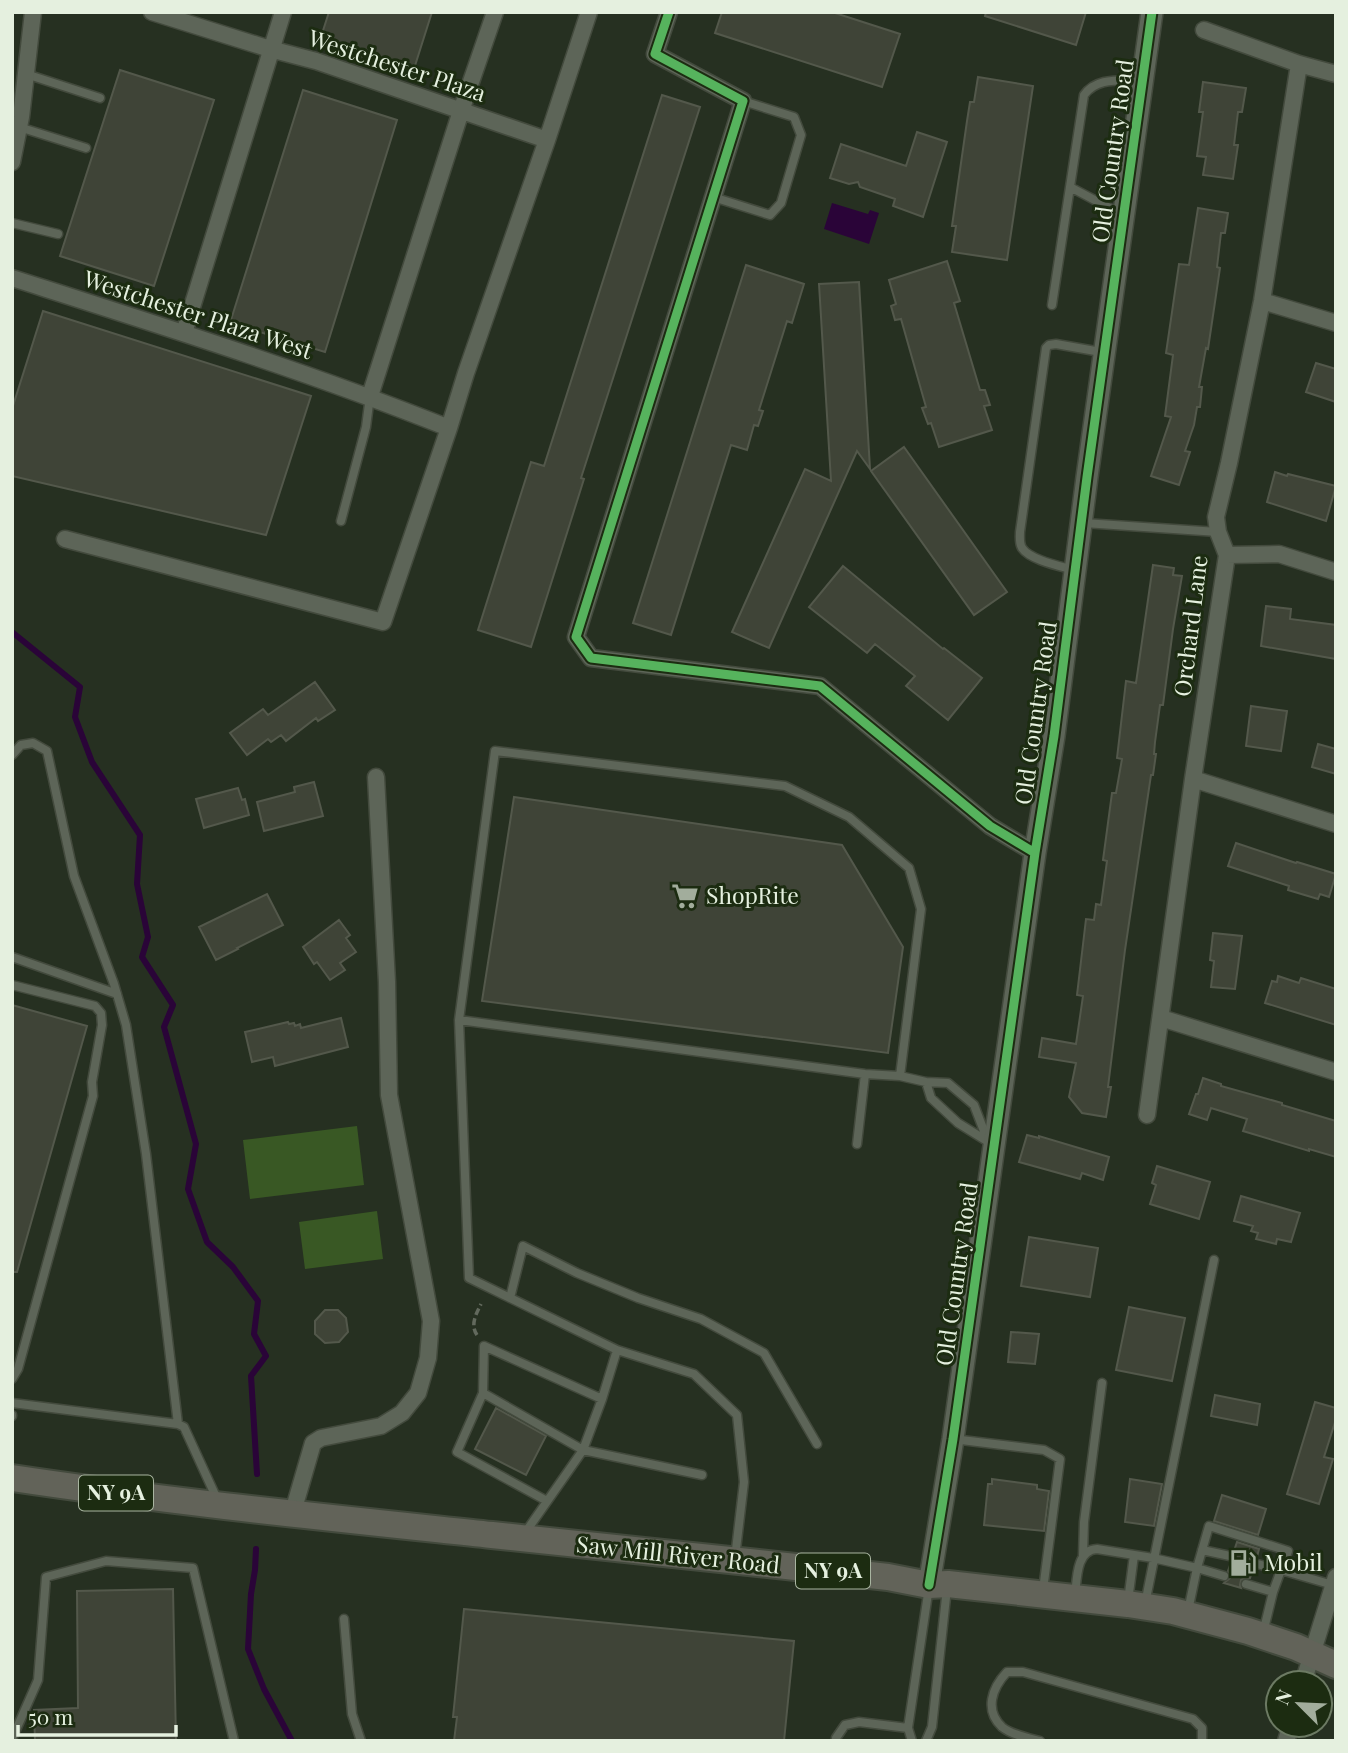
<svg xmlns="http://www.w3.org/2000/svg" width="1348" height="1753" font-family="'Playfair Display',serif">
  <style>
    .green { fill: #395824 }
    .water { fill: #2a0438 }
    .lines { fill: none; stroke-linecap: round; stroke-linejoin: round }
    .stream { stroke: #2a0438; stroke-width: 6 }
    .building { fill: #3f4437; stroke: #53584b; stroke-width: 2 }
    .service-casing { stroke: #434a3d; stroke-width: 11 }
    .minor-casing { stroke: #434a3d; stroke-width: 19 }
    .tertiary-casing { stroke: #434a3d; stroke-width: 24 }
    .primary-casing { stroke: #434a3d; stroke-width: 30 }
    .path { stroke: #62695d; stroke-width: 3.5; stroke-dasharray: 7 3.5; stroke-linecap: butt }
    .service { stroke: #5d6558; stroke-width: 8 }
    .minor { stroke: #5d6558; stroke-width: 16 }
    .tertiary { stroke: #5d6558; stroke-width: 21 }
    .primary { stroke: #626359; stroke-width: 26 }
    .cycleway-casing { stroke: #1c2c11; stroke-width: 13 }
    .cycleway { stroke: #56b35d; stroke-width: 9 }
    .labels { text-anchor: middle; stroke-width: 6; stroke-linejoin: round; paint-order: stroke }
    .shield { fill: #1c2c11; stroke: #a9b5a1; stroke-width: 2 }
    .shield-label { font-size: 21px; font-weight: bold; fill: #e5f0df }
    .street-label { font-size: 23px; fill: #e5f0df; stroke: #1c2c11 }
    .poi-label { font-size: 23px; fill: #e5f0df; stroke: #1c2c11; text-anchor: start }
  </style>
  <rect width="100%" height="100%" fill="#263021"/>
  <path class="green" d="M 357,1126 L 364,1185 L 250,1199 L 243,1140 Z
    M 377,1211 L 383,1259 L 305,1269 L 299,1222 Z"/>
  <path class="water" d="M 832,203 L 868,214 L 870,210 L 879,213 L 869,244 L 824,229 Z"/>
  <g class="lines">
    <path class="stream" d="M 12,632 L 80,687 L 75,717 L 92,762 L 140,835 L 137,884 L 148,937 L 142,957 L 173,1005 L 164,1027 L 196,1144 L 188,1189 L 207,1242 L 233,1267 L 258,1301 L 254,1334 L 266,1356 L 251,1376 L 257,1474
      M 256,1549 L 255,1570 L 251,1594 L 248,1649 L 264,1689 L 292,1741"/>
  </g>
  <path class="building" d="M 329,12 L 432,12 L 413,72 L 319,43 Z
    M 722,12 L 832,12 L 900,34 L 882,87 L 715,33 Z
    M 986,12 L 1086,12 L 1076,45 L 985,16 Z
    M 120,70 L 214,100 L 154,286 L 60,256 Z
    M 978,77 L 1033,86 L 1007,260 L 952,252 L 956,226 L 952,226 L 967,121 L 970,102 L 974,102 Z
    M 1203,82 L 1246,88 L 1242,112 L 1238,112 L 1234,145 L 1238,145 L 1233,179 L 1203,175 L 1206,157 L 1197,156 L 1203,112 L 1199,112 Z
    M 303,90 L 397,120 L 325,352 L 230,323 Z
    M 662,95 L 700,107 L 581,478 L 584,479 L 531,647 L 478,630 L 531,462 L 544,466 Z
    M 917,132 L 947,142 L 923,217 L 893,206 L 895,199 L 860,187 L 858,182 L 849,184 L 830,178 L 841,144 L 906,166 Z
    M 1198,208 L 1228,213 L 1225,233 L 1221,233 L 1217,267 L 1220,268 L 1215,302 L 1208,349 L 1206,348 L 1199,387 L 1202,387 L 1200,407 L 1197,407 L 1194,425 L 1185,451 L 1190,452 L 1179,485 L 1151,476 L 1171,417 L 1165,416 L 1173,355 L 1166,353 L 1179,264 L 1189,265 Z
    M 947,261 L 960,301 L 954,303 L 980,390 L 985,390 L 990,405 L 984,406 L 992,430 L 939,447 L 931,423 L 928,424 L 922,408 L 926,407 L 901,319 L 895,320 L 891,306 L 896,304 L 889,280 Z
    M 746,265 L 804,284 L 792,323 L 787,321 L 759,410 L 763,411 L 758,426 L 754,425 L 747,450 L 731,445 L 671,635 L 633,623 Z
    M 859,282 L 870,469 L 857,451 L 769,648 L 732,632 L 805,469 L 831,481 L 819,284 Z
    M 43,311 L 311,396 L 266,535 L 12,476 L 12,409 Z
    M 1316,363 L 1336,369 L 1336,402 L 1306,392 Z
    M 904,447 L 1007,592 L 974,615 L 871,471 Z
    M 1275,472 L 1287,476 L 1288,474 L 1336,486 L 1326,521 L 1267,502 Z
    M 1153,565 L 1174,568 L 1173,575 L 1182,576 L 1173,629 L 1163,705 L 1160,705 L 1155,742 L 1154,754 L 1156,754 L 1153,775 L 1151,775 L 1125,950 L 1108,1087 L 1111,1087 L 1106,1117 L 1082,1113 L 1069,1097 L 1076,1063 L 1039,1057 L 1042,1038 L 1076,1044 L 1083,996 L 1077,995 L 1086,919 L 1094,920 L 1096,904 L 1101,905 L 1107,861 L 1103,860 L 1112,793 L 1116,793 L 1122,759 L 1117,758 L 1126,681 L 1136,683 Z
    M 843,566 L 943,649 L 944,648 L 982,678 L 948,720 L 906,686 L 915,676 L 875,644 L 867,653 L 809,607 Z
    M 1266,606 L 1291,609 L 1290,619 L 1336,625 L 1336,659 L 1261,646 Z
    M 315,682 L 335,710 L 318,721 L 316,718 L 286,741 L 281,735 L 271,742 L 268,739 L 247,755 L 230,733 L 263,709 L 268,715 Z
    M 1251,706 L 1287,711 L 1281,751 L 1246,746 Z
    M 1318,744 L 1336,749 L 1336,774 L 1312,767 Z
    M 314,782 L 323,816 L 264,831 L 257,802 L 295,792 L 294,787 Z
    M 238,788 L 242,800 L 245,799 L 249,815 L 204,828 L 196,799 Z
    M 514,797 L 842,845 L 903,947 L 888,1053 L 482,1001 Z
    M 1236,843 L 1296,863 L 1297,862 L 1336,874 L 1329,897 L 1320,894 L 1318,899 L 1288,890 L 1289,886 L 1228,866 Z
    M 267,894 L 283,925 L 237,948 L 238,949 L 216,960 L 199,927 Z
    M 339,920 L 350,935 L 346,938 L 356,952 L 340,963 L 345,970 L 330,980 L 317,962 L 314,964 L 303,947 Z
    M 1213,933 L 1242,936 L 1235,989 L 1211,987 L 1214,961 L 1210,960 Z
    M 1278,976 L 1299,983 L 1301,978 L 1336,989 L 1336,1025 L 1265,1003 L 1272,981 L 1277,982 Z
    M 12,1005 L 87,1026 L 17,1272 L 12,1272 Z
    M 341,1018 L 348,1047 L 275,1066 L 273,1057 L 252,1062 L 245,1032 L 288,1022 L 289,1024 L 294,1023 L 295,1026 L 300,1024 L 301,1028 Z
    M 1203,1078 L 1221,1084 L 1221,1086 L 1282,1103 L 1282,1105 L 1336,1121 L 1336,1157 L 1309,1149 L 1309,1151 L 1243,1131 L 1247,1119 L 1211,1108 L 1207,1120 L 1189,1114 L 1196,1094 L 1198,1094 Z
    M 1027,1135 L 1039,1138 L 1039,1136 L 1109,1157 L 1103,1180 L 1082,1173 L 1080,1179 L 1019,1162 Z
    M 1157,1166 L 1210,1182 L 1199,1219 L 1150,1204 L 1156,1185 L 1152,1183 Z
    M 1241,1196 L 1300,1213 L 1291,1242 L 1277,1239 L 1276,1244 L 1256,1239 L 1258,1233 L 1251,1231 L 1253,1226 L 1234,1221 Z
    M 1029,1237 L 1098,1248 L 1090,1297 L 1021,1286 Z
    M 1129,1307 L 1185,1318 L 1172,1381 L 1116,1370 Z
    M 325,1310 L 338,1310 L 346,1318 L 348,1332 L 339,1342 L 325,1343 L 315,1334 L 315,1321 Z
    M 1011,1332 L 1039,1334 L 1035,1364 L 1008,1362 Z
    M 1215,1395 L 1260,1404 L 1257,1425 L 1211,1416 Z
    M 1315,1402 L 1336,1408 L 1336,1419 L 1324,1457 L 1333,1459 L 1319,1504 L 1287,1494 Z
    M 496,1408 L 546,1436 L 526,1475 L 475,1449 Z
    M 992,1479 L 1037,1485 L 1037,1489 L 1049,1491 L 1044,1531 L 984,1525 L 988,1484 L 992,1484 Z
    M 1130,1479 L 1162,1484 L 1154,1526 L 1125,1522 Z
    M 1222,1495 L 1266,1509 L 1258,1535 L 1214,1521 Z
    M 1237,1542 L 1259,1549 L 1257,1557 L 1251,1557 L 1247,1561 L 1248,1567 L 1253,1570 L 1250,1578 L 1245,1578 L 1241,1580 L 1240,1585 L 1241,1588 L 1224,1583 L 1230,1578 L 1230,1574 L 1228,1571 L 1231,1562 L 1236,1558 L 1234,1551 Z
    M 173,1589 L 176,1741 L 35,1741 L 34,1710 L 78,1708 L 77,1591 Z
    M 464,1609 L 794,1641 L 784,1741 L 454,1741 L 457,1717 L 453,1717 Z"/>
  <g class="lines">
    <defs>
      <path id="service" d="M 26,74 L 100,98
        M 19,127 L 86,148
        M 1070,187 L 1123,215
        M 713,197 L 770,215 L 781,203 L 801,135 L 794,117 L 743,101
        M 12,223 L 58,234
        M 1052,305 L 1084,95 C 1097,77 1119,81 1140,80
        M 341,521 L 366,427 L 370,396
        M 1084,523 L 1218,532
        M 1074,570 C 1060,566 1030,560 1022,548 C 1019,543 1020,537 1020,532 L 1046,348 L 1049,345 L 1056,344 L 1101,352
        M 12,755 L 21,745 L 33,743 L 47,751 L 74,876 L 114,984 L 126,1025 L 146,1154 L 178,1424
        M 12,957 L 117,994
        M 12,985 L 95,1006 L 101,1013 L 102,1025 L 92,1082 L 93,1096 L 18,1369 L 12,1379
        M 459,1020 L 865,1074 L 900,1076 L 921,909 L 909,868 L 849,817 L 785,786 L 495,751 L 459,1020 L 469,1278 L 617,1350 L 694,1374 L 737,1415 L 744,1482 L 735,1558
        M 900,1076 L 926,1082 L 948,1083 L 974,1105 L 989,1144
        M 926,1082 L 931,1098 L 958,1123 L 987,1141
        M 857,1144 L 865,1074
        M 510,1298 L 523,1246 L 577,1273 L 638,1298 L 701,1319 L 764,1353 L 817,1444
        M 483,1393 L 484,1346 L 602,1399
        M 12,1403 L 178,1424 L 184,1427 L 217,1499
        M 12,1415 L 12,1416
        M 953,1439 L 1044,1450 L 1060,1459 L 1043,1590
        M 547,1501 L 457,1452 L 483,1393 L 583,1450 L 702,1475
        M 525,1533 L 583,1450 L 602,1399 L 617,1350
        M 1202,1550 L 1230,1556
        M 1083,1555 L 1084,1522 L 1102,1383
        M 1224,1576 L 1197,1568 L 1209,1526 L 1288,1551 L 1281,1570 L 1253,1563
        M 1246,1584 L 1273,1592 L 1263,1633
        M 1273,1592 L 1281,1570 L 1333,1585
        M 1075,1596 C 1077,1579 1076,1550 1097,1549 L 1153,1558 L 1197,1568 L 1188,1611
        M 1128,1601 L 1134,1555
        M 1145,1604 L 1214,1260
        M 344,1619 L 352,1714 L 361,1741
        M 12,1739 L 38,1680 L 46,1577 L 106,1561 L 193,1568 L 234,1741
        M 836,1741 L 836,1738 L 845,1725 L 859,1722 L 908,1728
        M 912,1741 L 908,1728 L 929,1587
        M 926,1741 L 932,1727 L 947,1588
        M 1040,1741 C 1028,1738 1012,1735 1002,1727 C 984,1710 992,1688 1007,1672 L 1023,1672 L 1193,1719 L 1202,1728 L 1202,1741"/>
      <path id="minor" d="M 152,12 L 270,49 L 316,61 L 547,140
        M 669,12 L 655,54 L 743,101 L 576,637 L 591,658 L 820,686 L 990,826 L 1035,853
        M 1204,30 L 1299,64 L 1336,74
        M 12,162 L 21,117 L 33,12
        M 12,278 C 159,325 306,371 449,428
        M 1262,301 L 1336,323
        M 184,333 L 283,12
        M 370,396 L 461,111 L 495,12
        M 65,539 L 383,622 L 449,428 L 466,373 L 547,140 L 589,12
        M 1227,555 L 1279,554 L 1336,572
        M 1193,779 L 1336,824
        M 1161,1018 L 1336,1072
        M 1147,1115 L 1193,779 L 1227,555 L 1218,532 L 1216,517 L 1229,463 L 1262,301 L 1299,64
        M 292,1515 L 313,1443 L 321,1438 L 381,1426 L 402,1413 L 418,1393 L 428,1358 L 431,1321 L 389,1095 L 387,982 L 376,777
        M 1303,1683 L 1336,1577
        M 1286,1741 L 1291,1725"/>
      <path id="tertiary" d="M 929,1585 L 953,1439 L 1035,853 L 1054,736 L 1087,477 L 1152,12"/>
      <path id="primary" d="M 12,1478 C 172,1502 332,1518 492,1535 C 624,1548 756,1563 888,1577 L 929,1585 L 948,1584 L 1128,1604 L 1173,1611 L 1248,1631 L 1296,1647 L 1336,1665"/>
    </defs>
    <use href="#service" class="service-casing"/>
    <use href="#minor" class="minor-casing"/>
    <use href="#tertiary" class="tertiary-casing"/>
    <use href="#primary" class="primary-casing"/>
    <path class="path" d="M 477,1335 C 470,1325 476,1314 481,1304"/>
    <use href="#service" class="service"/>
    <use href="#minor" class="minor"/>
    <use href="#tertiary" class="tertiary"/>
    <use href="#primary" class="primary"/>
    <defs>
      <path id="cycleway" d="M 669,12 L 655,54 L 743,101 L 576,637 L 591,658 L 820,686 L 990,826 L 1035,853
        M 929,1585 L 953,1439 L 1035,853 L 1054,736 L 1087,477 L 1152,12"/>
    </defs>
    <use href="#cycleway" class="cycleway-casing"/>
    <use href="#cycleway" class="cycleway"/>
  </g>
  <defs>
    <symbol id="supermarket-bare" viewBox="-9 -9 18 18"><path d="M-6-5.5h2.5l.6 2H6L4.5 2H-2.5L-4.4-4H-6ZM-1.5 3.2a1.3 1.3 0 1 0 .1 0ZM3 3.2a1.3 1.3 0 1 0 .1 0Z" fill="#a2ad9c" stroke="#1c2c11" stroke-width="2.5" paint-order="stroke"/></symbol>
    <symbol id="fuel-bare" viewBox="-9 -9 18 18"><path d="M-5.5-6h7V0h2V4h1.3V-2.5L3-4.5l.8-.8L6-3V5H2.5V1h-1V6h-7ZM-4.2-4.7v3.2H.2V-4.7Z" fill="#a2ad9c" stroke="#1c2c11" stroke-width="2.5" paint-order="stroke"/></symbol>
  </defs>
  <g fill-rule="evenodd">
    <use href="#supermarket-bare" x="666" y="877" width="38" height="38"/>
    <use href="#fuel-bare" x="1224" y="1544" width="38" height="38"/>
  </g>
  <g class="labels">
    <g class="shield">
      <rect x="79" y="1475.5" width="74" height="35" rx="5"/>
      <rect x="796" y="1553.5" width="74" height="35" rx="5"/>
    </g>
    <g class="shield-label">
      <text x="116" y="1500">NY 9A</text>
      <text x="833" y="1578">NY 9A</text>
    </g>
    <g class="street-label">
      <text transform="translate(397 66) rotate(18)" y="8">Westchester Plaza</text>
      <text transform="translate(1113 151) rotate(-82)" y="8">Old Country Road</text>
      <text transform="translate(198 315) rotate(18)" y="8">Westchester Plaza West</text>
      <text transform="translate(1191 626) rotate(-83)" y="8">Orchard Lane</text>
      <text transform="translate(1036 713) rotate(-82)" y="8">Old Country Road</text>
      <text transform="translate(957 1274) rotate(-82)" y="8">Old Country Road</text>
      <text transform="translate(678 1555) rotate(6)" y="8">Saw Mill River Road</text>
    </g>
    <g class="poi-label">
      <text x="706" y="904">ShopRite</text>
      <text x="1264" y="1571">Mobil</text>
    </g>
  </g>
  <rect width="1348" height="1753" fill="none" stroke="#e5f0df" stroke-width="28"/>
  <g transform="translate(1299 1704) rotate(294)"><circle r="33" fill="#1c2c11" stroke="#6c7a63" stroke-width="2"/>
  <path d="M0-5L12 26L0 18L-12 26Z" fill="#a2ad9c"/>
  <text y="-10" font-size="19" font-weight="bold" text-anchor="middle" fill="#e5f0df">N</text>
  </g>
  <path d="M18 1725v10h158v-10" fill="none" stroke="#e5f0df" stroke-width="3.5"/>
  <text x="28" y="1725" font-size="21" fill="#e5f0df" stroke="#1c2c11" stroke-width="5" paint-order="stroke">50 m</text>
</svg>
